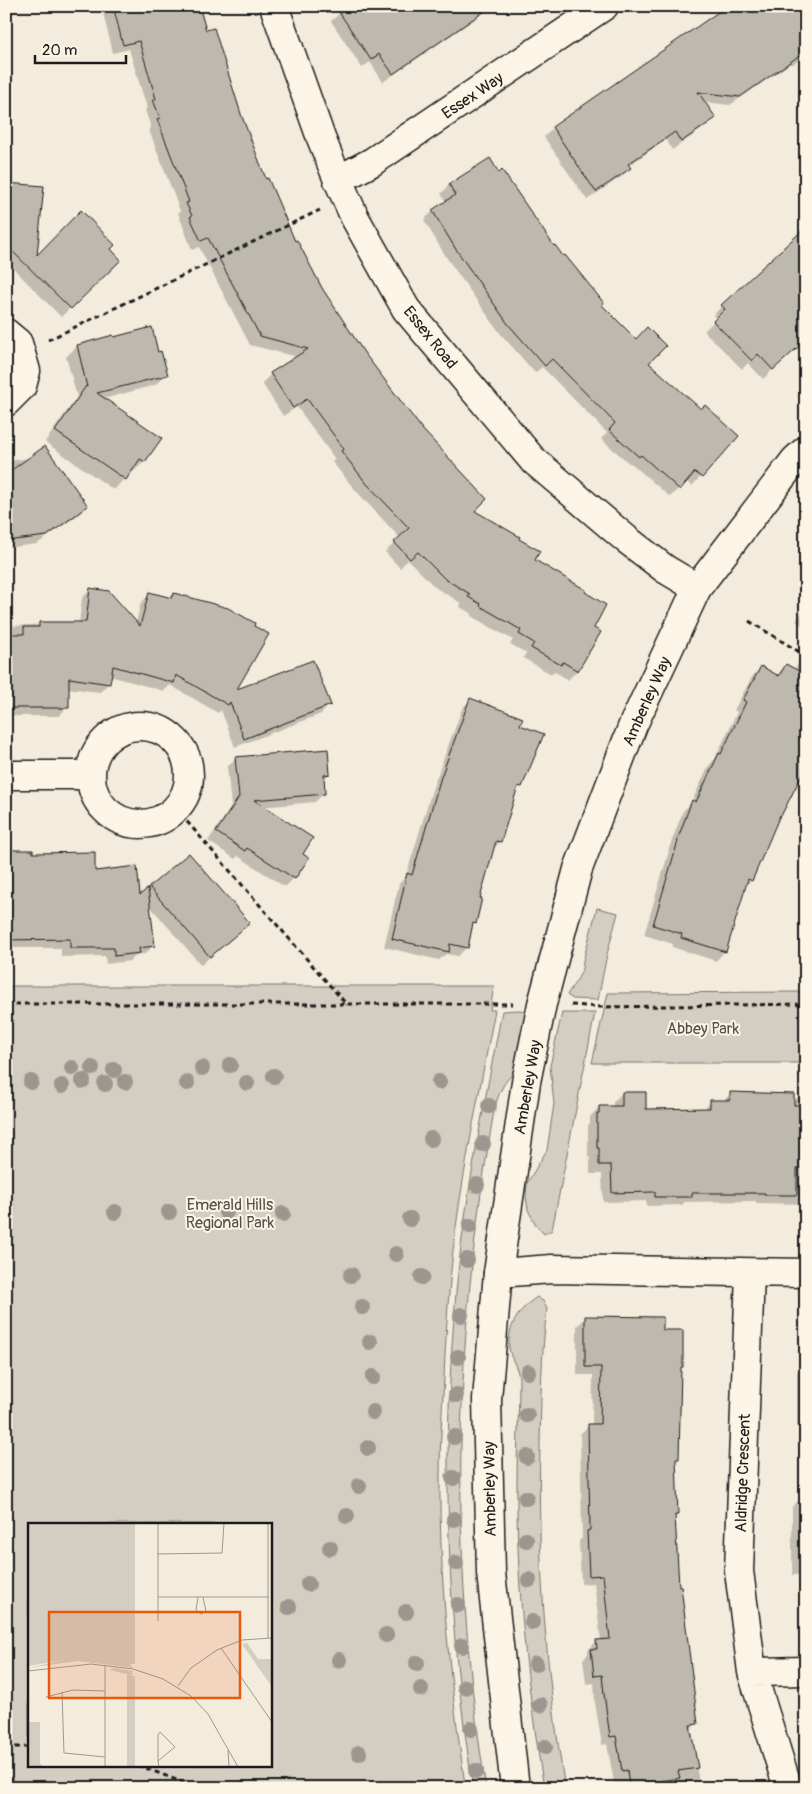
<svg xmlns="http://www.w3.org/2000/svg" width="812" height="1794" font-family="Pangolin,sans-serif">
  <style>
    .green { fill: #d3cec1; stroke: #78756e; fill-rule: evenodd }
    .shadow { fill: #0003 }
    .building { fill: #beb9ae; stroke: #1c1c1c }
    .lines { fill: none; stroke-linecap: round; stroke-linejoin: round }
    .minor-casing { stroke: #1c1c1c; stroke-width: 31 }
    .tertiary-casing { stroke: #1c1c1c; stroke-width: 31 }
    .path { stroke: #1c1c1c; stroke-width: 3; stroke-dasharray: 5 4; stroke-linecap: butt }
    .minor { stroke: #fcf5e5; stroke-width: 28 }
    .tertiary { stroke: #fcf5e5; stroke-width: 28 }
    .tree { fill: #9b978e }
    .labels { text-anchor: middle; stroke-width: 4; stroke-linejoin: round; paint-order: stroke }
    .street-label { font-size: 16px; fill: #1c1c1c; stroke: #fcf5e5 }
    .park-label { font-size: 16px; fill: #53514e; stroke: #fcf5e5 }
    .inset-road { fill: none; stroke: #9d9990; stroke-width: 1 }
    .view { fill: #e8590c; fill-opacity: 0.15; stroke: #e8590c; stroke-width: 2.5 }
    .inset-edge { fill: none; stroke: #1c1c1c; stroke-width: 2.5 }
  </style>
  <rect width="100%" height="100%" fill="#f3ecdd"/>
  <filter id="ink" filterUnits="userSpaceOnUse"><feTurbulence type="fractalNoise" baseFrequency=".02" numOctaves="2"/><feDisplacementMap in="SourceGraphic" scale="10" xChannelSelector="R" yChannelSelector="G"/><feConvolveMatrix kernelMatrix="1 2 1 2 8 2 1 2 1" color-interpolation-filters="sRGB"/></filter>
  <g filter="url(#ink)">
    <path class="green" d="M 597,908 L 618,913 L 607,954 L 598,1000 L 573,999 L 567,995 C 574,983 583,975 583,961 Z
      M 6,986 L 494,986 L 490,1010 L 495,1010 C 481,1084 465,1159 455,1234 C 449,1282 446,1330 444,1378 C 442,1411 440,1443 440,1476 C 439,1579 450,1682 465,1784 L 462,1788 L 6,1788 ZM 29,1524 L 270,1524 L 270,1765 L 29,1765 Z
      M 806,992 L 806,1063 L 592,1063 L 608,993 Z
      M 520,1010 L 526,1012 C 523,1030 523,1053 515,1070 C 512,1076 506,1080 503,1086 C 493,1104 492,1126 488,1147 C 453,1359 451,1575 486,1788 L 473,1788 C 446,1620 441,1451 457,1282 C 466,1191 485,1101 502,1011 Z
      M 562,1013 L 595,1013 L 552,1230 L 544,1234 L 536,1225 L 528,1210 L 526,1197 L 527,1183 L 547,1150 L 554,1104 L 550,1066 Z
      M 537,1297 L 543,1301 L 547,1309 C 541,1354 541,1399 540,1445 C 537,1560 546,1674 565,1788 L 544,1788 C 527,1687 516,1583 517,1481 C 517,1447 519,1412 519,1378 C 518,1367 510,1358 509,1348 C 507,1326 520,1308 537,1297 Z"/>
    <path class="shadow" d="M 6,6 L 7,10 L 11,10 L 10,37 L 6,41 Z
      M 109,6 L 198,6 L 205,32 L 240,114 L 265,180 L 295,243 L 321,288 L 364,354 L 473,512 L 517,539 L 533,561 L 584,593 L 592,628 L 600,632 L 577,671 L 568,680 L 554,671 L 551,674 L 523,658 L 526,653 L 510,644 L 513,640 L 471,616 L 472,614 L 460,607 L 461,603 L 436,588 L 408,560 L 400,568 L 385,552 L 400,538 L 358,493 L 332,462 L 335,459 L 297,407 L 283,416 L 262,383 L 271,374 L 297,357 L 250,345 L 199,247 L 192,250 L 178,213 L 180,211 L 149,130 L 151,128 L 145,110 L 147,108 L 129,49 L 113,53 L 103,13 Z
      M 342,6 L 494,6 L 383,82 L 370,62 L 362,68 L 331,21 L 340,13 Z
      M 729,6 L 806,6 L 806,55 L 792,65 L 791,63 L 730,105 L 703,102 L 714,118 L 705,127 L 672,150 L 666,140 L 628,166 L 629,168 L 621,177 L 587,200 L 544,137 L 553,128 Z
      M 6,120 L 10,120 L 10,184 L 35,258 L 110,249 L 119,260 L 61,317 L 9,264 L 6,277 Z
      M 489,159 L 553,248 L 647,363 L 701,411 L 737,436 L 692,486 L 686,481 L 670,497 L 631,463 L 630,464 L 601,439 L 607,433 L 542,367 L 535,373 L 500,333 L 446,257 L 424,220 L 433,211 L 446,202 L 441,194 L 449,185 Z
      M 722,306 L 806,338 L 763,379 L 748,363 L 742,369 L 704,331 L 716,319 L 713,315 Z
      M 77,346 L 157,354 L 166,374 L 155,385 L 103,399 L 160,438 L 144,462 L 133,472 L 131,471 L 114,490 L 45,442 L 77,397 L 66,357 Z
      M 31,458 L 86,506 L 78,515 L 37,544 L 6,548 L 6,461 Z
      M 91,589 L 136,622 L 141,603 L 150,594 L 169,599 L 174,594 L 234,692 L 329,705 L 321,714 L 235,747 L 221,710 L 218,713 L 170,685 L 164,691 L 110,676 L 109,683 L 100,692 L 67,688 L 67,707 L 59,716 L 6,716 L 6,626 L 79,623 L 82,598 Z
      M 806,606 L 806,628 L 796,621 Z
      M 806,652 L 806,757 L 780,815 L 777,818 L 751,880 L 744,887 L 725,951 L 716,961 L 672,947 L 673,944 L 644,935 L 669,851 L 668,851 L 683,811 L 691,803 L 710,764 L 715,759 L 737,712 L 734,710 L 752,677 L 761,667 L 776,676 L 786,665 L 794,670 Z
      M 470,700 L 519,726 L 521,786 L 514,793 L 500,842 L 493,849 L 479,899 L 475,923 L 471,927 L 466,948 L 458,956 L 446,954 L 439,960 L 384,947 L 399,884 L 406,876 L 433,787 L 462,709 Z
      M 236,758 L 329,774 L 323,780 L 324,793 L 315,802 L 262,807 L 301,854 L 294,878 L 285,887 L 238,856 L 235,859 L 208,841 L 231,807 L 227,767 Z
      M 6,851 L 32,854 L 94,872 L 139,897 L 150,888 L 239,931 L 201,965 L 149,905 L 153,946 L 145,954 L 136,955 L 130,961 L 106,964 L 105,956 L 61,957 L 61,948 L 13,948 L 10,952 L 6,952 Z
      M 622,1093 L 645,1110 L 703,1110 L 711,1102 L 723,1102 L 730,1094 L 806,1099 L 806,1204 L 756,1203 L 756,1201 L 685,1202 L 682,1205 L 647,1206 L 646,1201 L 603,1202 L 602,1174 L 590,1174 L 590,1157 L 588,1157 L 588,1125 L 590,1123 L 590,1117 L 599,1107 L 613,1107 L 613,1102 Z
      M 586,1318 L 662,1331 L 682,1367 L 679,1370 L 678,1458 L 675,1461 L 677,1515 L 674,1518 L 678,1588 L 697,1723 L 690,1730 L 700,1788 L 615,1788 L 607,1744 L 602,1745 L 595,1703 L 594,1683 L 586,1684 L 583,1659 L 588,1654 L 588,1650 L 597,1641 L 601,1641 L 594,1583 L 581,1584 L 579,1541 L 582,1538 L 580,1434 L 589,1425 L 592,1425 L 593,1375 L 577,1375 L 577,1326 Z
      M 806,1350 L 806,1440 L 804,1440 L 804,1426 L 797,1426 L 797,1372 L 803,1365 L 803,1352 Z
      M 801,1498 L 806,1498 L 806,1575 L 792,1575 L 792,1507 Z"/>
    <path class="building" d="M 113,6 L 199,6 L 206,30 L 214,28 L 241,114 L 266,179 L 268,178 L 295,241 L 297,240 L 322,288 L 365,354 L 422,429 L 487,499 L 475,511 L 520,537 L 519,539 L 540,551 L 535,560 L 586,590 L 585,592 L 606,605 L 594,628 L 601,632 L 578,671 L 563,662 L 561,665 L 531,648 L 534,643 L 519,634 L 521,630 L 480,606 L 481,604 L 468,597 L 470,594 L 445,579 L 418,552 L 410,559 L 394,542 L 409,528 L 367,484 L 341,451 L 344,449 L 307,399 L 293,408 L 270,373 L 308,349 L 260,336 L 208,238 L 201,241 L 190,217 L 192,216 L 186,203 L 189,202 L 157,119 L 160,118 L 153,100 L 156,99 L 139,41 L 123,45 Z
      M 335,6 L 492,6 L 393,74 L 379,54 L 371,60 Z
      M 727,6 L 806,6 L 806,51 L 740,97 L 698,92 L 716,118 L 681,142 L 675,132 L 628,164 L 631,168 L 596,192 L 552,127 Z
      M 490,158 L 499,173 L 502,170 L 554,246 L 555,245 L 563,256 L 565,255 L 604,303 L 602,305 L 636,339 L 647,327 L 666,346 L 649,363 L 701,409 L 705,405 L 739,436 L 702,478 L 695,472 L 680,490 L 641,455 L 639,457 L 609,430 L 615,423 L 552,359 L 545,366 L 508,324 L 455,248 L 432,210 L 455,195 L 449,184 Z
      M 6,183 L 44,186 L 37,255 L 81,210 L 115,245 L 111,249 L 121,260 L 71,309 L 6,245 Z
      M 806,227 L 806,340 L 773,370 L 758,354 L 752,361 L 713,321 L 725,309 L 721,305 Z
      M 152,327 L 158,352 L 161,351 L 168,375 L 97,393 L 162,438 L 145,462 L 140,459 L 126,480 L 55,431 L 86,386 L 87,387 L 77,345 L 113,335 L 114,337 Z
      M 45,446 L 88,506 L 47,536 L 6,541 L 6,474 Z
      M 90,588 L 109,591 L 140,626 L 149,592 L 172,598 L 174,593 L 228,608 L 255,623 L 254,626 L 269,634 L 237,689 L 313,660 L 331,705 L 244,739 L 230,702 L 228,705 L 176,675 L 174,683 L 113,666 L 110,684 L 69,678 L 69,708 L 6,708 L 6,634 L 24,634 L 24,627 L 39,627 L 39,622 L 86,622 Z
      M 786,664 L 806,675 L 806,767 L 781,816 L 780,815 L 752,881 L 748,879 L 726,952 L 681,938 L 682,934 L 653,925 L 678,841 L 677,841 L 692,800 L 696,802 L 719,753 L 721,754 L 746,702 L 743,700 L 761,666 L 779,676 Z
      M 470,698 L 523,718 L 520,725 L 544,734 L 522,787 L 518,786 L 501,842 L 496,841 L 480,898 L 482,898 L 476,924 L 473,923 L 468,948 L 450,944 L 449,952 L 392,939 L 407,873 L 412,875 L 441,777 Z
      M 328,749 L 330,774 L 324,775 L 325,794 L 254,800 L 313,838 L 303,854 L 309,858 L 295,879 L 247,848 L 245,851 L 216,832 L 239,797 L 235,757 Z
      M 6,850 L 33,850 L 33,853 L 95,852 L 95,871 L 137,866 L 140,895 L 148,888 L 155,946 L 139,948 L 140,953 L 114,956 L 114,948 L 70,948 L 70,939 L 6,940 Z
      M 189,853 L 250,923 L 210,957 L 149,887 Z
      M 622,1092 L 646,1092 L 646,1109 L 710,1108 L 710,1100 L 730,1100 L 730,1092 L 794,1094 L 794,1105 L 806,1105 L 806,1168 L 797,1168 L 797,1195 L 765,1195 L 765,1193 L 692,1193 L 692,1197 L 655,1197 L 655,1192 L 612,1193 L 611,1165 L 599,1165 L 599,1148 L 597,1148 L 597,1114 L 599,1114 L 599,1106 L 622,1106 Z
      M 585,1316 L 663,1317 L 663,1330 L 683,1330 L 683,1367 L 681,1367 L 679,1459 L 676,1459 L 678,1515 L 675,1515 L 679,1586 L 681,1586 L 698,1724 L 690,1725 L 698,1768 L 678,1771 L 680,1778 L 629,1786 L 627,1770 L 622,1771 L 616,1736 L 610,1737 L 604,1694 L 602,1675 L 594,1676 L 591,1649 L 597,1649 L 596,1640 L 610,1639 L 603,1575 L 589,1576 L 587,1531 L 590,1530 L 588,1424 L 600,1424 L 601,1367 L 585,1367 Z"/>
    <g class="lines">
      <defs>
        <path id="minor" d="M 274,6 L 321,138 L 338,180 L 355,218 L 406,309 L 532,459 L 626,539 L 665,569 L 697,588
          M 338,180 L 372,162 L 604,6
          M 6,333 L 18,343 L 26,371 L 22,386 L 6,402
          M91 775a49 49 0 1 1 98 0a49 49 0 1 1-98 0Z
          M 6,775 L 90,775
          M 498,1273 L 552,1269 L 806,1273
          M 750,1273 L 739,1571 L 752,1672 L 788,1788
          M 752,1672 L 806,1671"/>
        <path id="tertiary" d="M 515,1788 L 491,1573 L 487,1399 L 498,1273 L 526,1082 L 542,1004 L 578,869 L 633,725 L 697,588 L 795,460 L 806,450"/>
      </defs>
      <use href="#minor" class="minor-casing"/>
      <use href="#tertiary" class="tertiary-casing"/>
      <path class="path" d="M 48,340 L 320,210
        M 749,621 L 806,656
        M 175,808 L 347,1005
        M 6,1004 L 513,1004
        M 571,1005 L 600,1007 L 806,1004
        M 6,1747 L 29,1747
        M 138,1765 L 197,1788"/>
      <use href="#minor" class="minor"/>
      <use href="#tertiary" class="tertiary"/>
    </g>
    <g class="tree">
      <circle cx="230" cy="1065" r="8"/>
      <circle cx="72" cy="1068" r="8"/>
      <circle cx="92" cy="1068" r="8"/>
      <circle cx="202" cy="1068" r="8"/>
      <circle cx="114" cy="1070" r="8"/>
      <circle cx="274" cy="1076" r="8"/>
      <circle cx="83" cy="1081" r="8"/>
      <circle cx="31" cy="1082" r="8"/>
      <circle cx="125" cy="1082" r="8"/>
      <circle cx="439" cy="1082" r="8"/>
      <circle cx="187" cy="1083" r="8"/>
      <circle cx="247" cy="1083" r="8"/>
      <circle cx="105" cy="1084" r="8"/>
      <circle cx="62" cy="1086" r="8"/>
      <circle cx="489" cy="1106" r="8"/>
      <circle cx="431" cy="1139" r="8"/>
      <circle cx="483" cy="1144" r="8"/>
      <circle cx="477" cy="1185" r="8"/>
      <circle cx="115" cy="1212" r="8"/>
      <circle cx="169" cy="1212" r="8"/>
      <circle cx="226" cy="1212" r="8"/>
      <circle cx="283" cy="1214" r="8"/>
      <circle cx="410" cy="1219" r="8"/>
      <circle cx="470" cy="1226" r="8"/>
      <circle cx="396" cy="1254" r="8"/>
      <circle cx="467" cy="1260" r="8"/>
      <circle cx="351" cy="1275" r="8"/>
      <circle cx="422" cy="1277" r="8"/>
      <circle cx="362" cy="1307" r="8"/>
      <circle cx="461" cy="1315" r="8"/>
      <circle cx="370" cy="1342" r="8"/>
      <circle cx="458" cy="1357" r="8"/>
      <circle cx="528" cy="1372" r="8"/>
      <circle cx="373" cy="1377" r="8"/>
      <circle cx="456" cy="1395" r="8"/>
      <circle cx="373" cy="1412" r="8"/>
      <circle cx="527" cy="1415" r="8"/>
      <circle cx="454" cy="1437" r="8"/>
      <circle cx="368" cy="1448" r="8"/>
      <circle cx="527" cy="1457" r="8"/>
      <circle cx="453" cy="1478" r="8"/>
      <circle cx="359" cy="1486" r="8"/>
      <circle cx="526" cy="1498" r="8"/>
      <circle cx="347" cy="1516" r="8"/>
      <circle cx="454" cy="1519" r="8"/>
      <circle cx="526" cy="1540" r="8"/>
      <circle cx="330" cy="1548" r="8"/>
      <circle cx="456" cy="1563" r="8"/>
      <circle cx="529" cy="1580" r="8"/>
      <circle cx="308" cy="1584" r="8"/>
      <circle cx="458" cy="1605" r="8"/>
      <circle cx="289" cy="1607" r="8"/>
      <circle cx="406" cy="1612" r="8"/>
      <circle cx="532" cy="1622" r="8"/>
      <circle cx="386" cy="1635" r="8"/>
      <circle cx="462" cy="1646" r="8"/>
      <circle cx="339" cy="1660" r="8"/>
      <circle cx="417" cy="1663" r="8"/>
      <circle cx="536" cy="1664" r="8"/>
      <circle cx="465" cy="1687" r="8"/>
      <circle cx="421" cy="1689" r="8"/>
      <circle cx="540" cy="1705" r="8"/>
      <circle cx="471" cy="1729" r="8"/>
      <circle cx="545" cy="1747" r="8"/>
      <circle cx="359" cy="1753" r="8"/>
      <circle cx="476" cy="1771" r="8"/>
    </g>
  </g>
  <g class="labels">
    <g class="street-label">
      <text transform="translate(472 95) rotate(-34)" y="6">Essex Way</text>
      <text transform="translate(431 337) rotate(51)" y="6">Essex Road</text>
      <text transform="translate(646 701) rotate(-66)" y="6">Amberley Way</text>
      <text transform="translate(527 1087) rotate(-80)" y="6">Amberley Way</text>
      <text transform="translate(742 1473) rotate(-88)" y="6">Aldridge Crescent</text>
      <text transform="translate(489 1489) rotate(-91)" y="6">Amberley Way</text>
    </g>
    <g class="park-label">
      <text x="703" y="1034">Abbey Park</text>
      <text x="230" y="1210">Emerald Hills<tspan x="230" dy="18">Regional Park</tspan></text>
    </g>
  </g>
  <g transform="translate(28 1523)">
    <rect width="244" height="244" fill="#f3ecdd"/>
    <path d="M 0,0 L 107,0 L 107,141 L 102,141 L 105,145 L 50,138 L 0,145 L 36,137 L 0,143 ZM 219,120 L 230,136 L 244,136 L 244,164 L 214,121 ZM 86,145 L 105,148 L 104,152 L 100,152 L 107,153 L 107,244 L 99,244 L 99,151 L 81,147 ZM 0,199 L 12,199 L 12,240 L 15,244 L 0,244 Z" fill="#d3cec1"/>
    <path class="inset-road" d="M 129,31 L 194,30 L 196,0M 130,74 L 241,74M 170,74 L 168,87 L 173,91 L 178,88 L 175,74M 130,98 L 130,0M 240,115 L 240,0M 193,125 L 244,199M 0,148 L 63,141 L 105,146 L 135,156 L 163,173 L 180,191 L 210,244M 150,163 L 163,145 L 189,127 L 214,117 L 244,115M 34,169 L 36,230 L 77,234M 18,174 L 45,167 L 77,168M 200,227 L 201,244M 130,238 L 147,224 L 132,209 L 130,212 L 130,238 L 131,244M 77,244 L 77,142"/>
    <path class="view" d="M 21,89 L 212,89 L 212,175 L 21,175 Z"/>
    <rect width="244" height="244" class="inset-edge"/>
  </g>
  <rect width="812" height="1794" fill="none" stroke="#fcf5e5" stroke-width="25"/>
  <rect x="12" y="12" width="787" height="1769" fill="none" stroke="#1c1c1c" stroke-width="2" filter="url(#ink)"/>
  <path d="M35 55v8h91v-8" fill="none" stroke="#1c1c1c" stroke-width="2.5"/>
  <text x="42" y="55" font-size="15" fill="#1c1c1c" stroke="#fcf5e5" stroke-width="4" paint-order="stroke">20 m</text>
</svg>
